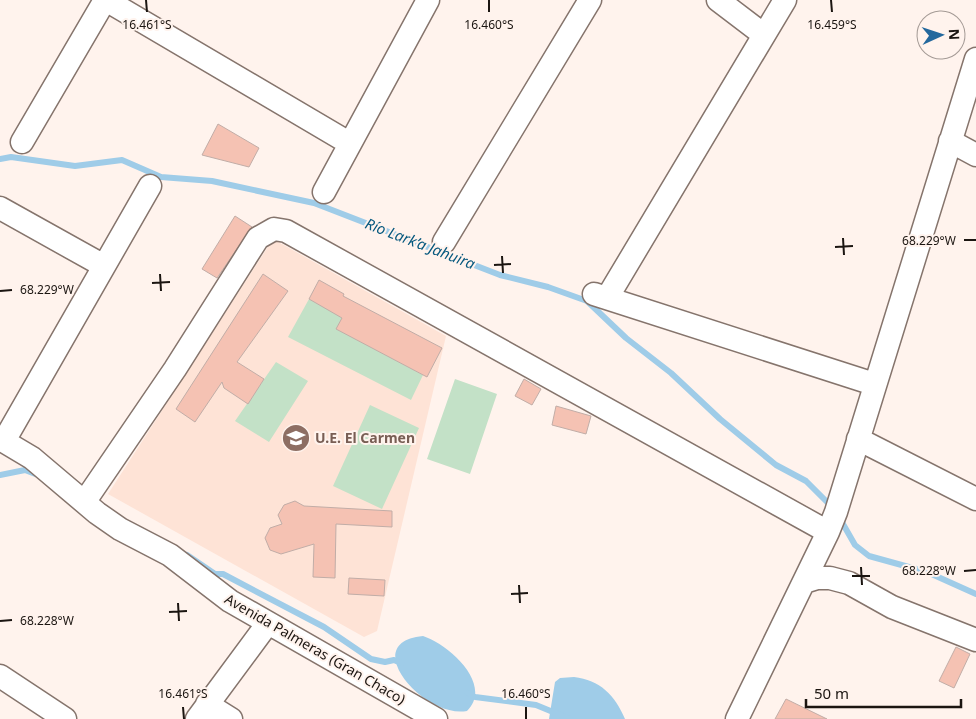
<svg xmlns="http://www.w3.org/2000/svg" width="976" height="719" font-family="'Noto Sans',sans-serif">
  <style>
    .built { fill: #fee3d6 }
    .green { fill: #c3e1c7 }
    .water { fill: #9fcce8 }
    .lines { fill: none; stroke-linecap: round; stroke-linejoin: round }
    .stream { stroke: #9fcce8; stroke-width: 6 }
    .building { fill: #f5c2b3; stroke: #c1ada7 }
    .street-casing { stroke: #85746c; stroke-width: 25 }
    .street { stroke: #fff; stroke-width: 22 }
    .ticks { fill: none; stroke: #1b1511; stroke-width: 2 }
    .labels { text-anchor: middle; stroke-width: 4; stroke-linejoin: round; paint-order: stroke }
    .education-label { font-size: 14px; font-weight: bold; fill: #785e54; stroke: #fff3ed; text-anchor: start }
    .street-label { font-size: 14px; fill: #1b1511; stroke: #fff3ed }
    .water-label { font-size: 15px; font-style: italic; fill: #06587e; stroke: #fff3ed }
    .ticks-label { font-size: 12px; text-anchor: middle; fill: #1b1511; stroke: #fff3ed; stroke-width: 4; stroke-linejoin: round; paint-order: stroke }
  </style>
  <rect width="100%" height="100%" fill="#fff3ed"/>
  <path class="built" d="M 273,239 L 446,336 L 377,631 L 364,637 L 108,494 Z"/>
  <path class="green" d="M 309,299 L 343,317 L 337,329 L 423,375 L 411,400 L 288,337 Z
    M 276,362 L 308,381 L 269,442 L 235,421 Z
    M 455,379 L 497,394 L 470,474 L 427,459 Z
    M 370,405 L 419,428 L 382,509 L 333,486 Z"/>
  <path class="water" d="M 423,636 C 448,644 494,684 467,711 C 424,719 357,642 423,636 Z
    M 574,677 C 600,680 615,695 625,719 L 549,719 L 555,682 L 560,678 Z"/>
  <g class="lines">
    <path class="stream" d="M 0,159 L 11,157 L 75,166 L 122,160 L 161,177 L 212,181 L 314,203 L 500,275 L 548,287 L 587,301 L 626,338 L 671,373 L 720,419 L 776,465 L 806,481 L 832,507
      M 0,475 L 25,470 L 38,475
      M 839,517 L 855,545 L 869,556 L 927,572 L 976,594
      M 187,555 L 215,574 L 223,574 L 324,627 L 371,659 L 385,662 L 394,660 L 401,663
      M 468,693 L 475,697 L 536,705 L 570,719"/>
  </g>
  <path class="building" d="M 218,124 L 259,148 L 249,167 L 202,155 Z
    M 235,216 L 252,227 L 217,278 L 202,269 Z
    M 263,274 L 288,291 L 237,362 L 264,379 L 248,404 L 224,388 L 222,382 L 195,422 L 176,409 Z
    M 319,280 L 344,294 L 343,296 L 442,348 L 427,377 L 336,329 L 342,318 L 309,299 Z
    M 524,379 L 541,389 L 532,405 L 515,396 Z
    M 556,406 L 591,416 L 586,434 L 552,425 Z
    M 295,501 L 304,506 L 392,511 L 392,527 L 336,524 L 335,578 L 313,577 L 314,544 L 281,554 L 270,550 L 265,538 L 270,528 L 282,524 L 278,515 L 284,505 Z
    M 349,578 L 385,580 L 384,596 L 348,594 Z
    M 956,647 L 970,654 L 954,688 L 939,681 Z
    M 786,699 L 827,719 L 775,719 Z"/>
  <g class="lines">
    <defs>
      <path id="street" d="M 106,0 L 349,143
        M 718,0 L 764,35
        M 950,141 L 976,155
        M 22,142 L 105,0
        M 324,192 L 428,0
        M 0,208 L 104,266
        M 444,242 L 590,0
        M 594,294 L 874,384
        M 607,298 L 785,0
        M 0,439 L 32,458 L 97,513 L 120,529 L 170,555 L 230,601 L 436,719
        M 858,439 L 976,499
        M 4,441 L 150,186
        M 85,501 L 175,369 L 258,238 L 274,229 L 286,231 L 828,532
        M 804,582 L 817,578 L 830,578 L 849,583 L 892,607 L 976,640
        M 0,676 L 65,719
        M 207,704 L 231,719
        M 197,719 L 268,623
        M 737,719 L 828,532 L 836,512 L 976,59"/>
    </defs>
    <use href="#street" class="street-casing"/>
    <use href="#street" class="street"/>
  </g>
  <path class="ticks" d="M 146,0 L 147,12M 489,0 L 489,12M 831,0 L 832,12M 843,238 L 844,255M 964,240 L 976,240M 835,247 L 853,246M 502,256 L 503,273M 494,265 L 511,264M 160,274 L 161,291M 152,283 L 170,282M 0,291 L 12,290M 861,567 L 862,585M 964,571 L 976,570M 852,576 L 870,576M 519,585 L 520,603M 511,594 L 528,593M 178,603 L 179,621M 169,612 L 187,611M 0,621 L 12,620M 183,707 L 184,719M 526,707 L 526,719"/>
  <defs>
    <symbol id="school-disc" viewBox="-11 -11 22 22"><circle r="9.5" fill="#8d6e63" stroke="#fff3ed"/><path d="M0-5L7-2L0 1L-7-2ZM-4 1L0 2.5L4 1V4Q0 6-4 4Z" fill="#fff"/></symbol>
  </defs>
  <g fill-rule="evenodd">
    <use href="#school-disc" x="280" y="422" width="32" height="32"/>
  </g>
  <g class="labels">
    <g class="education-label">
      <text x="315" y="443">U.E. El Carmen</text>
    </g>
    <g class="street-label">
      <text transform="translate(315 649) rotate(30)" y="5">Avenida Palmeras (Gran Chaco)</text>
    </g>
    <g class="water-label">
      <text transform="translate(420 244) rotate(21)" y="5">Río Lark’a Jahuira</text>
    </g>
  </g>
  <g class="ticks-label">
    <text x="147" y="29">16.461°S</text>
    <text x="489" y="29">16.460°S</text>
    <text x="832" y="29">16.459°S</text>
    <text x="929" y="245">68.229°W</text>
    <text x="47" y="294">68.229°W</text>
    <text x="929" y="575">68.228°W</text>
    <text x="47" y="625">68.228°W</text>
    <text x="183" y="698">16.461°S</text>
    <text x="526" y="698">16.460°S</text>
  </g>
  <g transform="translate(941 35) rotate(87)"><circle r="24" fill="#fff3ed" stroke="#a49a95"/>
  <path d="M0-4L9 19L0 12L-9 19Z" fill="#23689d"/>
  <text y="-8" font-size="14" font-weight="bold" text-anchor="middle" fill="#1b1511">N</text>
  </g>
  <path d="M806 699v8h155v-8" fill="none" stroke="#1b1511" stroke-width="2.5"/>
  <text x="814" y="699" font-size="15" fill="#1b1511" stroke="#fff3ed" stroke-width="4" paint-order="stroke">50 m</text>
</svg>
